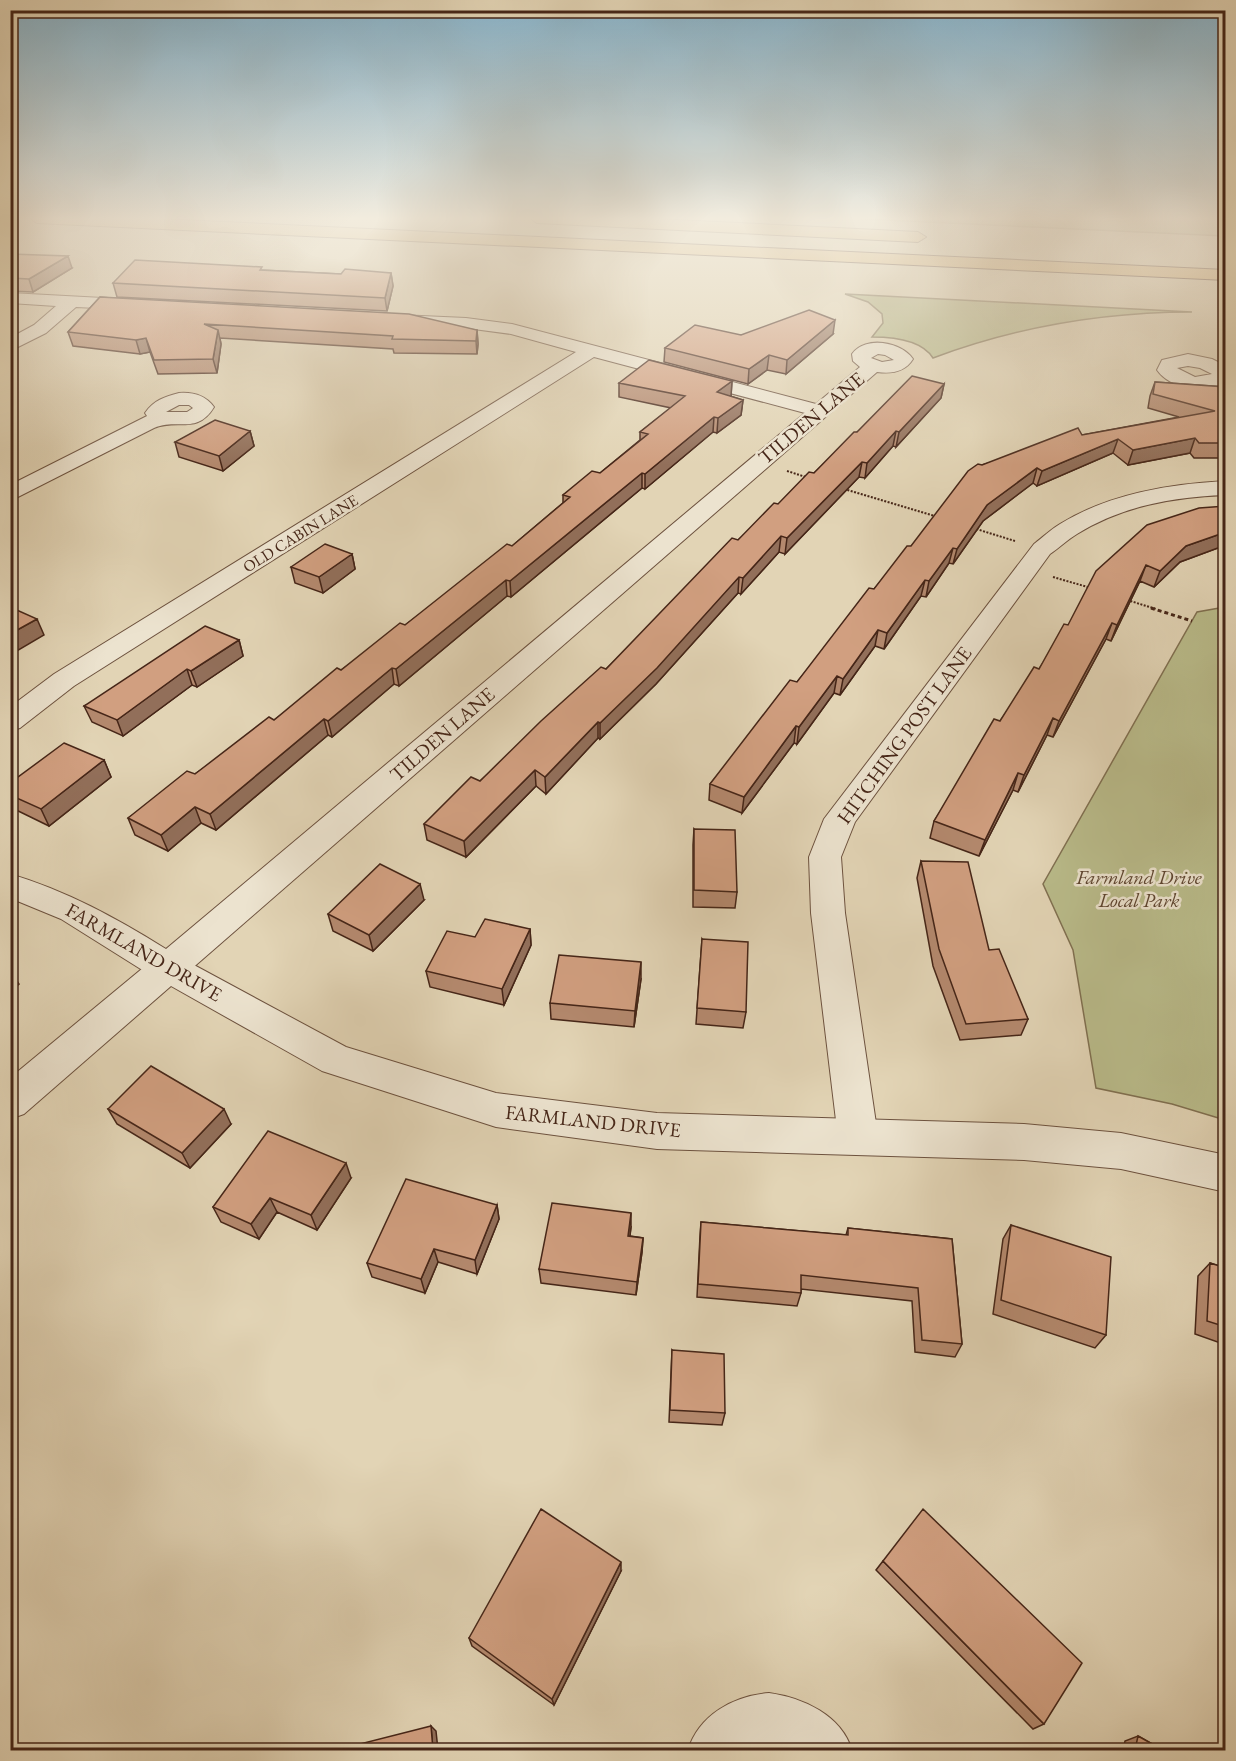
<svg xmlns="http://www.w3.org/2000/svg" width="1236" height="1761" font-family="'EB Garamond',serif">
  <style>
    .green { fill: #b9bb8a; stroke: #807051; stroke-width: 1.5 }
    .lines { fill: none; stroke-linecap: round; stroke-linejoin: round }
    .minor-casing { stroke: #6d523f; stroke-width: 2 }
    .tertiary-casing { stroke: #6d523f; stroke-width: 2 }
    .motorway-casing { stroke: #462618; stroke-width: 2 }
    .path-far1 { stroke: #462618; stroke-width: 2; stroke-dasharray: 2 1.5; stroke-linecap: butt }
    .path { stroke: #462618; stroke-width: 3; stroke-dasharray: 4 3; stroke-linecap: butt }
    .minor { fill: #ece3cf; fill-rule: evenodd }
    .tertiary { fill: #ece3cf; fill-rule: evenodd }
    .motorway { fill: #e1ba7a; fill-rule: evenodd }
    .wall { fill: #b4896e; stroke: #462618; stroke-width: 1.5 }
    .shaded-wall { fill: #926f5a; stroke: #462618; stroke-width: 1.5 }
    .building { fill: #d19f80; stroke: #462618; stroke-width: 1.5 }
    .labels { text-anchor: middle; stroke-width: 5; stroke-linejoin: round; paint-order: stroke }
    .far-street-label { font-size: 16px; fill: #462618; stroke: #ece3cf }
    .street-label { font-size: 20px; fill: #462618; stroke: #ece3cf }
    .park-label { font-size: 20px; font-style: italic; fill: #5d442f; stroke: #ece3cf }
  </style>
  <rect width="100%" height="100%" fill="#e2d4b5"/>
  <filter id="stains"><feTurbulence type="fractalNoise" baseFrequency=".00333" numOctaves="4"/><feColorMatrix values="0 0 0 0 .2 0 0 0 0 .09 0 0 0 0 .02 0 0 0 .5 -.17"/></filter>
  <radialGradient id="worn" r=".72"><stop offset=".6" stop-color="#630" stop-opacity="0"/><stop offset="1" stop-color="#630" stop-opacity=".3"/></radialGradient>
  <path class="green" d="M 843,218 L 1225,218 L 1226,236 L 1225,236 Z
    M 845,294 L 1192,312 C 1103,312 1016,327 933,358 C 921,339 892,337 872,337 L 883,323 L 882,314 L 868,302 Z
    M 1225,607 L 1226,607 L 1225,1120 L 1172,1104 L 1096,1088 L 1073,950 L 1043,884 L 1197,612 Z"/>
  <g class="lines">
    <defs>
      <path id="minor" d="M 10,293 L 140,300 L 146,301 L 149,305 L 146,309 L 140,310 L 76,307 L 46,333 L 10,351 L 10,338 L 34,325 L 56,306 L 10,303 Z
        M 399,315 L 466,318 L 512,324 L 816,404 L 860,367 L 853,361 L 852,354 C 865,335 902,342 913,359 C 905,372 892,374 877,372 L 181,978 L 168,982 L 155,978 L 61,919 L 10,898 L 10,874 C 67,891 116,918 166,949 L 805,413 L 594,357 L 74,686 L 20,728 L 10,731 L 10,707 L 54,674 L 576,352 L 511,334 L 466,328 L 393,324 L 390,320 L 393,316 ZM 878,354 L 885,355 L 894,360 L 882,362 L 871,358 Z
        M 1188,354 L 1212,359 L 1226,366 L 1226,383 C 1206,393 1171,390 1157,370 L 1162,360 ZM 1188,366 L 1200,368 L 1212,374 L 1195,377 L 1177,368 Z
        M 179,393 C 193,392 205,395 214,407 C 197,435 178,418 154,428 L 10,501 L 10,485 L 147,416 L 145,413 C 154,400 164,397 179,393 ZM 179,405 L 189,405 L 193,408 L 187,412 L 166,412 Z
        M 1226,481 L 1226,495 C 1173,497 1122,506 1077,534 C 1067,540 1059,548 1050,554 L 855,822 L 841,857 L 845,913 L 878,1137 L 872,1149 L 858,1155 L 844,1149 L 838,1137 L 811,913 L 809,857 L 824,819 L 1034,544 C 1042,538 1050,530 1060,524 C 1109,494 1168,484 1226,481 Z
        M 769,1693 C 804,1698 841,1715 852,1750 L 781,1750 L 769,1748 L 756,1750 L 688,1750 C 699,1715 733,1696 769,1693 Z"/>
      <path id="tertiary" d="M 168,954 L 181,958 L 346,1047 L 496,1093 L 657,1113 L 1024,1124 L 1121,1133 L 1226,1155 L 1226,1192 L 1121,1169 L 1024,1160 L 657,1149 L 496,1127 L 322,1071 L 171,986 L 24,1114 L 10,1119 L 10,1078 L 155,958 Z"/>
      <path id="motorway" d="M 30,218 L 140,218 L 1226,270 L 1226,280 L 37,223 Z
        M 530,218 L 636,218 L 918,232 L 926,237 L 918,242 L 537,223 Z"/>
    </defs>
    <use href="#minor" class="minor-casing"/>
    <use href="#tertiary" class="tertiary-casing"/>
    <use href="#motorway" class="motorway-casing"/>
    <path class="path-far1" d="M 787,471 L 809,478
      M 844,489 L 938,517
      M 973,528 L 1015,541
      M 1053,577 L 1091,588
      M 1127,600 L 1156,609"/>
    <path class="path" d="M 1151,608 L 1192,621"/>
    <use href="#minor" class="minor"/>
    <use href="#tertiary" class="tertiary"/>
    <use href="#motorway" class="motorway"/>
  </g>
  <path class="wall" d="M 10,254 L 72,268 L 33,292 L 10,291 Z
    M 262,270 L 341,274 L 391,273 L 393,286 L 387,311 L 117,297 L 113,283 Z
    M 100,297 L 477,330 L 478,344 L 477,354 L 394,353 L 393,349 L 220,338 L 221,344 L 217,373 L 158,374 L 150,352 L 140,354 L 73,346 L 68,332 Z
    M 833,334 L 786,374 L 767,370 L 748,384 L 664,362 L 665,348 L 741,335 Z
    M 732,381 L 731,396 L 730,396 L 743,400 L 741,415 L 717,433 L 713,432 L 645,489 L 642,488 L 511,597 L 507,596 L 399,686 L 394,684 L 332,737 L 328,735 L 216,830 L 201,823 L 168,851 L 135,835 L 128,818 L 195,774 L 274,720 L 341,670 L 405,625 L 512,546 L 563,503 L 563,495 L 600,473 L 640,440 L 640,432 L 671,408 L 619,397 L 619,383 Z
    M 1155,382 L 1226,387 L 1226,458 L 1194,458 L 1190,453 L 1128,465 L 1113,453 L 1037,486 L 1033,483 L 983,521 L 953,564 L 949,563 L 926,597 L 921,596 L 884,649 L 875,646 L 840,695 L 834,693 L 797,744 L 794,743 L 742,813 L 709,800 L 710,784 L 797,682 L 874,589 L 982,465 L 1082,435 L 1179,417 L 1148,408 L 1150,396 Z
    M 944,384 L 941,398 L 896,447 L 893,446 L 865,478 L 859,477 L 785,554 L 779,552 L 741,594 L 738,593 L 656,684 L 600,739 L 598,738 L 546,794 L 536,786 L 466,857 L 427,840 L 424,824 L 480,781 L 606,669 L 738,540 L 814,473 L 857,432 Z
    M 250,431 L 254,446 L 223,471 L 179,457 L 175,442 Z
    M 1226,506 L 1226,545 L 1180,562 L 1154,587 L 1140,581 L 1111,641 L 1106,639 L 1053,737 L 1047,735 L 1018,792 L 1013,790 L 979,856 L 930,838 L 934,821 L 1000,721 L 1039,669 L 1068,625 Z
    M 352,554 L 355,569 L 323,593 L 295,583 L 291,567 Z
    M 239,640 L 243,656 L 197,687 L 192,685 L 123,736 L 92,722 L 84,706 Z
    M 104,760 L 111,777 L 49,826 L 10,807 L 10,783 Z
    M 694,829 L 737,892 L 735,908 L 693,907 L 693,845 Z
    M 921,861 L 989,950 L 1028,1019 L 1021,1035 L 960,1040 L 933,966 L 917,878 Z
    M 424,900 L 373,951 L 333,931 L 328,914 Z
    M 530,929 L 531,945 L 504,1005 L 430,987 L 426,971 L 475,937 Z
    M 702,939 L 746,1012 L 743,1028 L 696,1024 Z
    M 641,979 L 634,1027 L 551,1019 L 550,1003 Z
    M 108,1109 L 231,1124 L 190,1168 L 117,1124 Z
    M 351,1178 L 317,1230 L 277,1212 L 259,1239 L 221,1222 L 213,1207 Z
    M 497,1205 L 499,1219 L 477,1274 L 438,1262 L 425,1293 L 372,1277 L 367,1263 Z
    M 701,1222 L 846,1235 L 848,1228 L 952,1239 L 962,1344 L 955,1357 L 915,1352 L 912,1301 L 801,1289 L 801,1293 L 797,1306 L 697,1297 L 700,1236 Z
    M 1011,1225 L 1106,1335 L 1095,1348 L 993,1314 L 1003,1239 Z
    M 631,1227 L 630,1236 L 643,1238 L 642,1252 L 636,1295 L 541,1283 L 539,1269 Z
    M 1210,1263 L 1226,1268 L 1226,1345 L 1195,1334 L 1198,1276 Z
    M 672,1350 L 725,1413 L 722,1425 L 669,1422 Z
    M 883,1561 L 1044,1724 L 1033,1729 L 876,1570 Z
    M 621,1571 L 554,1705 L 472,1646 L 469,1638 Z
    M 1138,1736 L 1163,1750 L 1123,1750 L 1125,1741 Z"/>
  <path class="shaded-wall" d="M 68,256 L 72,268 L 33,292 L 29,279 Z
    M 391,273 L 393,286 L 387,311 L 385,298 Z
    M 835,320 L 833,334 L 786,374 L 787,360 Z
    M 218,330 L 221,344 L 217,373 L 213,359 Z
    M 477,330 L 478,344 L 477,354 L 476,341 Z
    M 146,338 L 150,352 L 140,354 L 136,340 Z
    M 769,355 L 767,370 L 748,384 L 749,369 Z
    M 732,381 L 731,396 L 716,407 L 717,392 Z
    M 944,384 L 941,398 L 896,447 L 899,432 Z
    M 743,400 L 741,415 L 717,433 L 718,418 Z
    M 714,417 L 713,432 L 645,489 L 645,474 Z
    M 250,431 L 254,446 L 223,471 L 219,456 Z
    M 896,431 L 893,446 L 865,478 L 867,463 Z
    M 1195,438 L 1190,453 L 1128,465 L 1133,450 Z
    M 1118,439 L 1113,453 L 1037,486 L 1042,471 Z
    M 862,462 L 859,477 L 785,554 L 787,538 Z
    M 1037,468 L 1033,483 L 983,521 L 953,564 L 957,549 L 987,505 Z
    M 642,473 L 642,488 L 511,597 L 510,581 Z
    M 1226,532 L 1226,545 L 1180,562 L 1154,587 L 1160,571 L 1186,546 Z
    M 781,536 L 779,552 L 741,594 L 743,578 Z
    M 953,548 L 949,563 L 926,597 L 929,581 Z
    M 352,554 L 355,569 L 323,593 L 319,577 Z
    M 1146,565 L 1140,581 L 1111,641 L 1117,625 Z
    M 739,577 L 738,593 L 656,684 L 600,739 L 600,723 Z
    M 506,580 L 507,596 L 399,686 L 396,669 Z
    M 925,580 L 921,596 L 884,649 L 887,633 Z
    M 37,619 L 44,635 L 10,655 L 10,634 Z
    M 1112,623 L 1106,639 L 1053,737 L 1059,721 Z
    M 878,630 L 875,646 L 840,695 L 843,679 Z
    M 239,640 L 243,656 L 197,687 L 191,671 Z
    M 392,668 L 394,684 L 332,737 L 328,721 Z
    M 187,669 L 192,685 L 123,736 L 117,720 Z
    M 837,676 L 834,693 L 797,744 L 799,727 Z
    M 1053,718 L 1047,735 L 1018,792 L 1024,775 Z
    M 324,719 L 328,735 L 216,830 L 210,814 Z
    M 598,722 L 598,738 L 546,794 L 545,777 Z
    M 796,726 L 794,743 L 742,813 L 744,797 Z
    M 104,760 L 111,777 L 49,826 L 41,809 Z
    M 535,770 L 536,786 L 466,857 L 464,841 Z
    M 1018,773 L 1013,790 L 979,856 L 985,840 Z
    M 195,807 L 201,823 L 168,851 L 161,835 Z
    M 420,884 L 424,900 L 373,951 L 369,935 Z
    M 530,929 L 531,945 L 504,1005 L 502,989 Z
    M 641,962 L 641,979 L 634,1027 L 635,1011 Z
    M 10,970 L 19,984 L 10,992 Z
    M 224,1109 L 231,1124 L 190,1168 L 182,1153 Z
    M 346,1163 L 351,1178 L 317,1230 L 311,1215 Z
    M 270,1198 L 277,1212 L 259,1239 L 251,1224 Z
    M 497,1205 L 499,1219 L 477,1274 L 475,1260 Z
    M 631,1213 L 631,1227 L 628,1250 L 628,1236 Z
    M 643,1238 L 642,1252 L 636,1295 L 637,1282 Z
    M 434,1249 L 438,1262 L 425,1293 L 421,1279 Z
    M 621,1562 L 621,1571 L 554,1705 L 552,1699 Z
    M 431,1726 L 436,1731 L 438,1750 L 433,1750 Z"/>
  <path class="building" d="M 10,254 L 68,256 L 29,279 L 10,278 Z
    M 135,260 L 262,267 L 260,270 L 341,274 L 345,269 L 391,273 L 385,298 L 113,283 Z
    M 100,297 L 409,314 L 477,330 L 476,341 L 392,339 L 393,336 L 204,324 L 218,330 L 213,359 L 154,360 L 146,338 L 136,340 L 68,332 Z
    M 809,310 L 835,320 L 787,360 L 769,355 L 749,369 L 665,348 L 695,325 L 741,335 Z
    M 649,360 L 732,381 L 717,392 L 743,400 L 718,418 L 714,417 L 645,474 L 642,473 L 510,581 L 506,580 L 396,669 L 392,668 L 328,721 L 324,719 L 210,814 L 195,807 L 161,835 L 128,818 L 187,771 L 195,774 L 269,717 L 274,720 L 337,668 L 341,670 L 400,623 L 405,625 L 507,544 L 512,546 L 570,497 L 563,495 L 592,471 L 600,473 L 648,434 L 640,432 L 685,396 L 619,383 Z
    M 912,376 L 944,384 L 899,432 L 896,431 L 867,463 L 862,462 L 787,538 L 781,536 L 743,578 L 739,577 L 657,668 L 600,723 L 598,722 L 545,777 L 535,770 L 464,841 L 424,824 L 471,777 L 480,781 L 541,721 L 601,667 L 606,669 L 732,538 L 738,540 L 774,503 L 778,504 L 809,472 L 814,473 L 854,432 L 857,432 Z
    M 1155,382 L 1226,387 L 1226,443 L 1199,443 L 1195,438 L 1133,450 L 1118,439 L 1042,471 L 1037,468 L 987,505 L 957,549 L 953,548 L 929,581 L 925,580 L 887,633 L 878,630 L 843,679 L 837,676 L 799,727 L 796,726 L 744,797 L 710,784 L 790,680 L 797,682 L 869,588 L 874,589 L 907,546 L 911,546 L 968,471 L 978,464 L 982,465 L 1078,428 L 1082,435 L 1215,411 L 1153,394 Z
    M 215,420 L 250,431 L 219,456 L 175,442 Z
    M 1226,506 L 1226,532 L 1186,546 L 1160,571 L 1146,565 L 1117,625 L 1112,623 L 1059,721 L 1053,718 L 1024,775 L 1018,773 L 985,840 L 934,821 L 994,719 L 1000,721 L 1034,667 L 1039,669 L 1064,624 L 1068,625 L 1096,571 L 1147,525 L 1199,508 Z
    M 325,544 L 352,554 L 319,577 L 291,567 Z
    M 10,607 L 37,619 L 10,634 Z
    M 205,626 L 239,640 L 191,671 L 187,669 L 117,720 L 84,706 Z
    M 64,743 L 104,760 L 41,809 L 10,795 L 10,783 Z
    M 694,829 L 735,830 L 737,892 L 694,890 Z
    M 921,861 L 968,862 L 989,950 L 999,949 L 1028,1019 L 966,1024 L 939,949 Z
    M 380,864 L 420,884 L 369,935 L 328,914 Z
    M 485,919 L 530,929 L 502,989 L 426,971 L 447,931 L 475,937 Z
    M 702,939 L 748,942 L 746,1012 L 697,1008 Z
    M 559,955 L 641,962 L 635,1011 L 550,1003 Z
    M 151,1066 L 224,1109 L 182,1153 L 108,1109 Z
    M 268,1131 L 346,1163 L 311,1215 L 270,1198 L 251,1224 L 213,1207 Z
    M 406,1179 L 497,1205 L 475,1260 L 434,1249 L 421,1279 L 367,1263 Z
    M 552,1203 L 631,1213 L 628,1236 L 643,1238 L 637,1282 L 539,1269 Z
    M 701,1222 L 848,1235 L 848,1228 L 952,1239 L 962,1344 L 922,1340 L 918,1288 L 801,1275 L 801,1293 L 698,1284 Z
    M 1011,1225 L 1111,1257 L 1106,1335 L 1001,1300 Z
    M 1210,1263 L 1226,1268 L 1226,1327 L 1207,1321 Z
    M 672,1350 L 724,1354 L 725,1413 L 670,1410 Z
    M 541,1509 L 621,1562 L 552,1699 L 469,1638 Z
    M 923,1509 L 1082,1663 L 1044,1724 L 883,1561 Z
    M 431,1726 L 433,1750 L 348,1750 L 348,1747 Z
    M 1138,1736 L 1163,1750 L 1135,1750 Z"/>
  <linearGradient id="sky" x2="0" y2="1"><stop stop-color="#87b6d0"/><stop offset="0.47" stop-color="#f2ecde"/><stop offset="1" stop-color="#f2ecde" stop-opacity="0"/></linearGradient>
  <rect width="1236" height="465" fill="url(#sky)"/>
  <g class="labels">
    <g class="far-street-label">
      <text transform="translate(300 533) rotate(-32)" y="6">OLD CABIN LANE</text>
    </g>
    <g class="street-label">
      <text transform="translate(811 418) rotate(-40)" y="7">TILDEN LANE</text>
      <text transform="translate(442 734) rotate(-41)" y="7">TILDEN LANE</text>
      <text transform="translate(904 735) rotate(-54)" y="7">HITCHING POST LANE</text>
      <text transform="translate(144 952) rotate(30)" y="7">FARMLAND DRIVE</text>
      <text transform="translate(593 1121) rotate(6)" y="7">FARMLAND DRIVE</text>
    </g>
    <g class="park-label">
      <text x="1139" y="884">Farmland Drive<tspan x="1139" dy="23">Local Park</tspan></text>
    </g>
  </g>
  <rect width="1236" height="1761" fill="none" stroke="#e2d4b5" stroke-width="36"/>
  <rect x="12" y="12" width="1212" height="1737" fill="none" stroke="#462618" stroke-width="3"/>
  <rect x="18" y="18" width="1200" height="1725" fill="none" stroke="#462618" stroke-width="1.5"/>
  <rect width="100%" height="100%" filter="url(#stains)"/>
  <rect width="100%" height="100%" fill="url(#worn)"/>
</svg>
